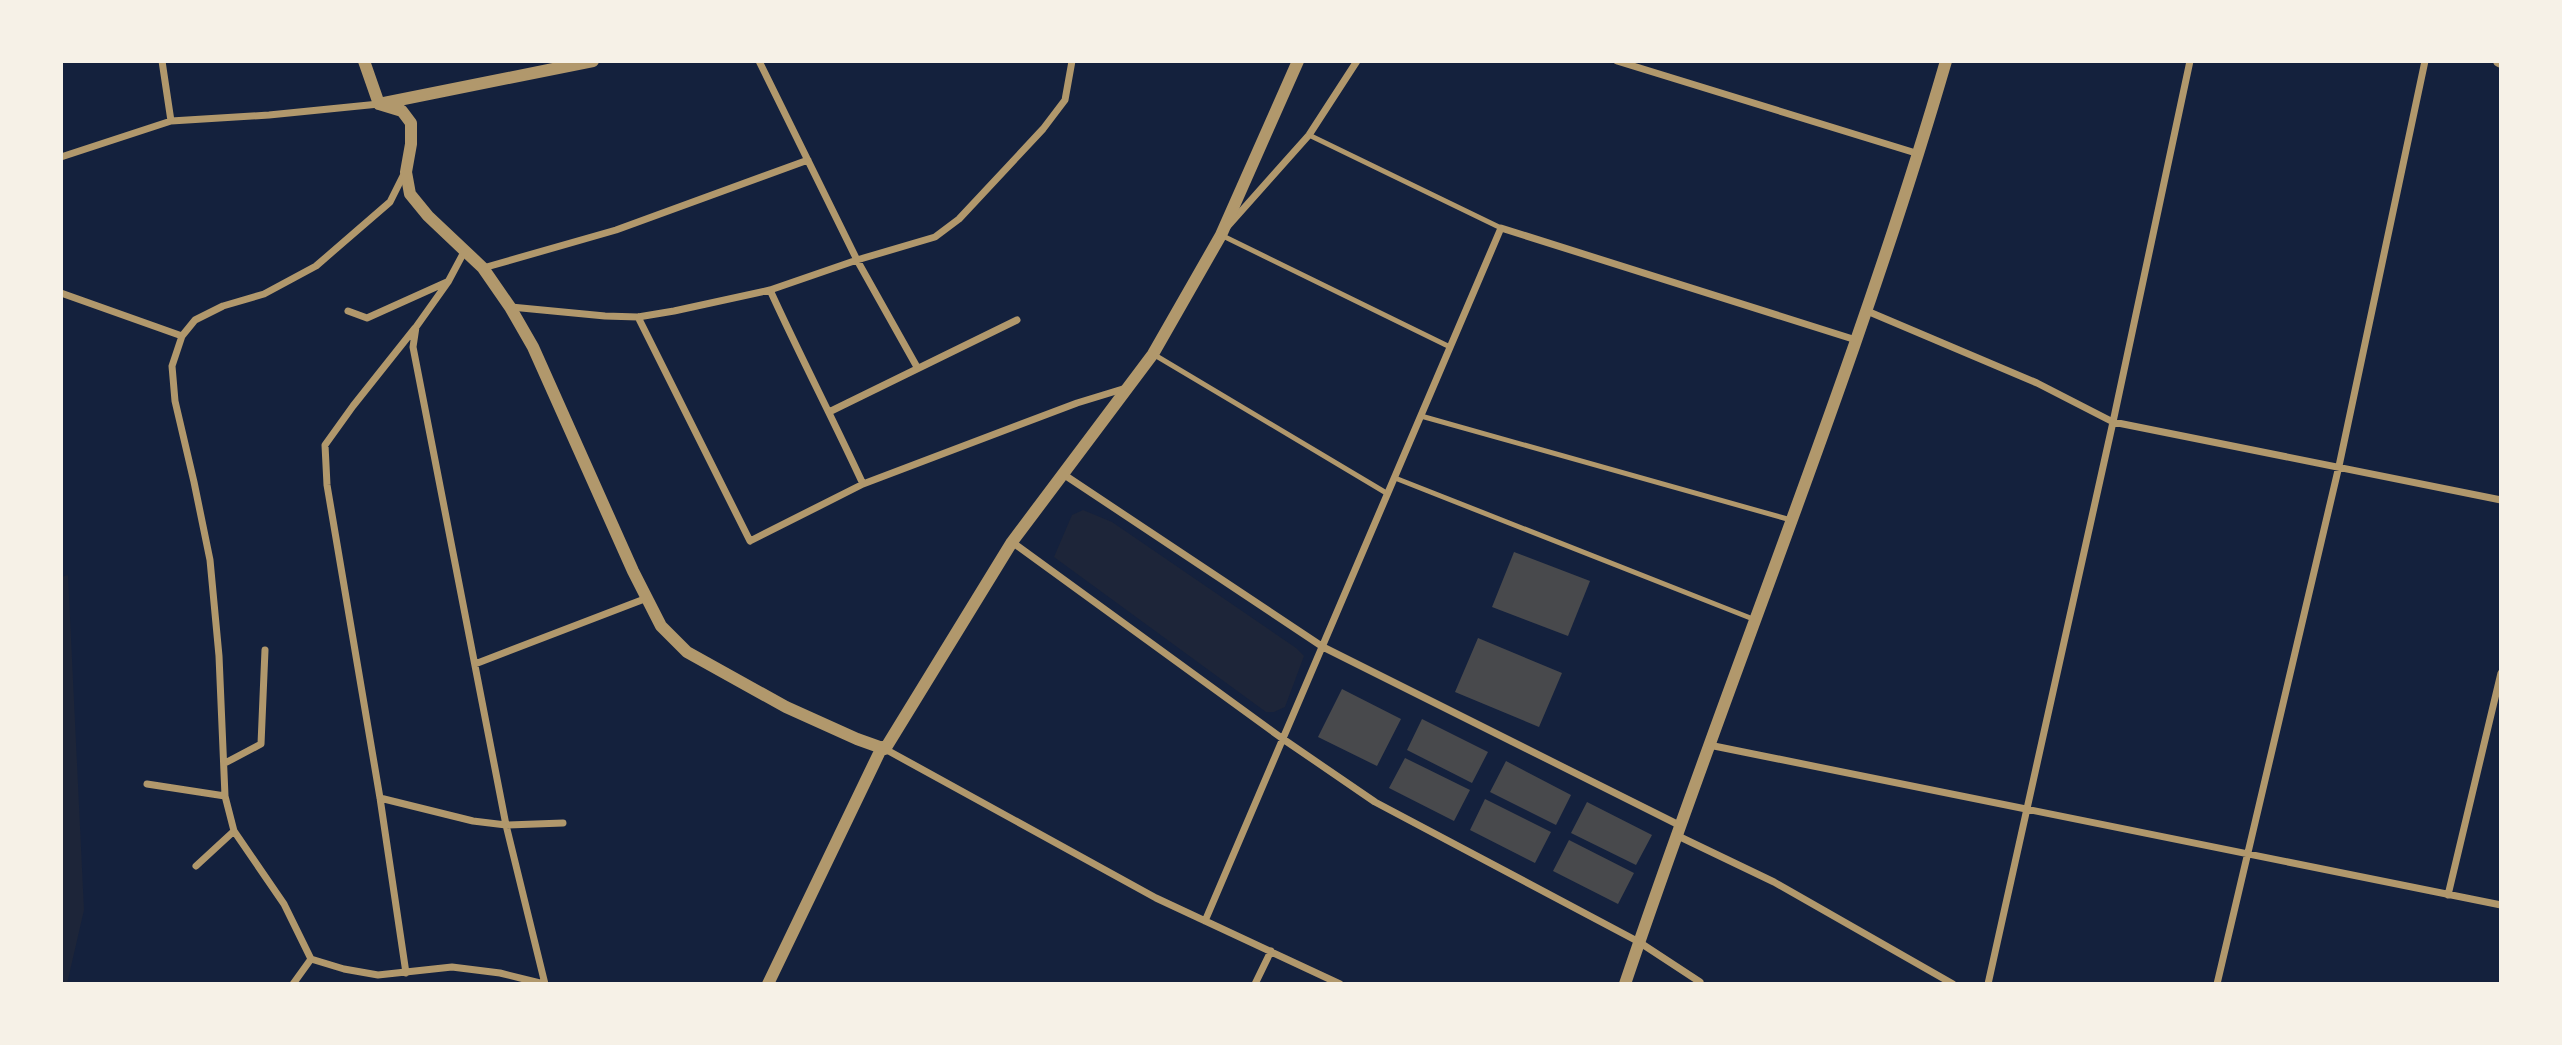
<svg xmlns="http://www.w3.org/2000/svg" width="2562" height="1045" font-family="Georgia,serif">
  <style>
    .green { fill: #1d2539 }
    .building { fill: #48494c }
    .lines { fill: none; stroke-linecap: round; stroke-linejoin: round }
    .service { stroke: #b1986c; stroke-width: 5 }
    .minor { stroke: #b1986c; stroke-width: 7 }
    .tertiary { stroke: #b1986c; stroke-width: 12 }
  </style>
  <rect width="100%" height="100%" fill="#14213d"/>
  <path class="green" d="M 1083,510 L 1112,522 L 1296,648 L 1304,656 L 1285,707 L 1274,712 L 1266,712 L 1054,557 L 1072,515 Z
    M 68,575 L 84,910 L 67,984 L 61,984 L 61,577 Z"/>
  <path class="building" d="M 1514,552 L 1590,581 L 1568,636 L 1492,607 Z
    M 1478,638 L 1562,673 L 1539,727 L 1455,692 Z
    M 1342,689 L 1401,719 L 1377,766 L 1318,737 Z
    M 1422,719 L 1488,752 L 1472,783 L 1407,750 Z
    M 1405,758 L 1470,790 L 1454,821 L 1389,788 Z
    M 1506,761 L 1571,795 L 1556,825 L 1490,792 Z
    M 1485,799 L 1551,832 L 1535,863 L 1470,830 Z
    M 1587,802 L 1652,835 L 1636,865 L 1571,833 Z
    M 1569,840 L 1634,873 L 1618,904 L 1553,871 Z"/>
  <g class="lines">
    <path class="service" d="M 1309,135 L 1501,228
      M 1221,235 L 1450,347
      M 1153,354 L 1388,494
      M 1421,416 L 1791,520
      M 1395,478 L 1753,619"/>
    <path class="minor" d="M 162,61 L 171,121
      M 759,61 L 857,260 L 917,367
      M 1617,61 L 1919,154
      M 61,157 L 171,121 L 269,115 L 379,104
      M 405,172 L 390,202 L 316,266 L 264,294 L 223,306 L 195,320 L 182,336 L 172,366 L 175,401 L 194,482 L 210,560 L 219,656 L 225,796 L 234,831 L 284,904 L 311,959 L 344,969 L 378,975 L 452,967 L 500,973 L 544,984
      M 1228,226 L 1309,135 L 1357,61
      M 464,252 L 448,282 L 416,327 L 413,347 L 506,825 L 545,984
      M 483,268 L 616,230 L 808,160
      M 770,290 C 800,356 833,419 863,484
      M 61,293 L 182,336
      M 511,307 L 605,316 L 638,317 L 674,311 L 770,290 L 857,260 L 935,237 L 959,219 L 1043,129 L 1065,100 L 1072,61
      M 348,311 L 367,318 L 447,282
      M 1867,311 L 2037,383 L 2113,422 L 2501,500
      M 638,317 L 750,541 L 863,484 L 1077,403 L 1126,388
      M 829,412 L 1017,320
      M 1063,474 L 1323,647 L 1679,825
      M 1012,542 L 1283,739 L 1375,802 L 1639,942 L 1700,982
      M 475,664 L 647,598
      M 1709,745 L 2501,905
      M 885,749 L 1156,898 L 1340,984
      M 225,763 L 261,744 L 265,650
      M 147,784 L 225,796
      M 380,798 L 473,821 L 506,825 L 563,823
      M 1676,835 L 1774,882 L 1953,984
      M 196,866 L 234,831
      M 2448,895 L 2501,673
      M 1205,921 L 1501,228 L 1856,340
      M 406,973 L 380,798 L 327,485 L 325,445 L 353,406 L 415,328
      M 293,984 L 311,959
      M 1255,984 L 1271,951
      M 1988,984 L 2113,422 L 2190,61
      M 2217,984 L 2339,466 L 2425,61"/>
    <path class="tertiary" d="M 364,61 L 379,104 L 593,61
      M 2499,61 L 2501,62
      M 379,104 L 402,111 L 411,123 L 411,144 L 406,172 L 410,194 L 428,216 L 483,268 L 510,307 L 533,347 L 633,571 L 661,626 L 687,652 L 786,707 L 857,739 L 885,749 L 1012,542 L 1153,354 L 1221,235 L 1298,61
      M 768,984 L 882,747
      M 1625,984 C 1729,675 1855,374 1946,61"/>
  </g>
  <rect width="2562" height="1045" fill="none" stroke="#f6f1e7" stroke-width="126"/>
</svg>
